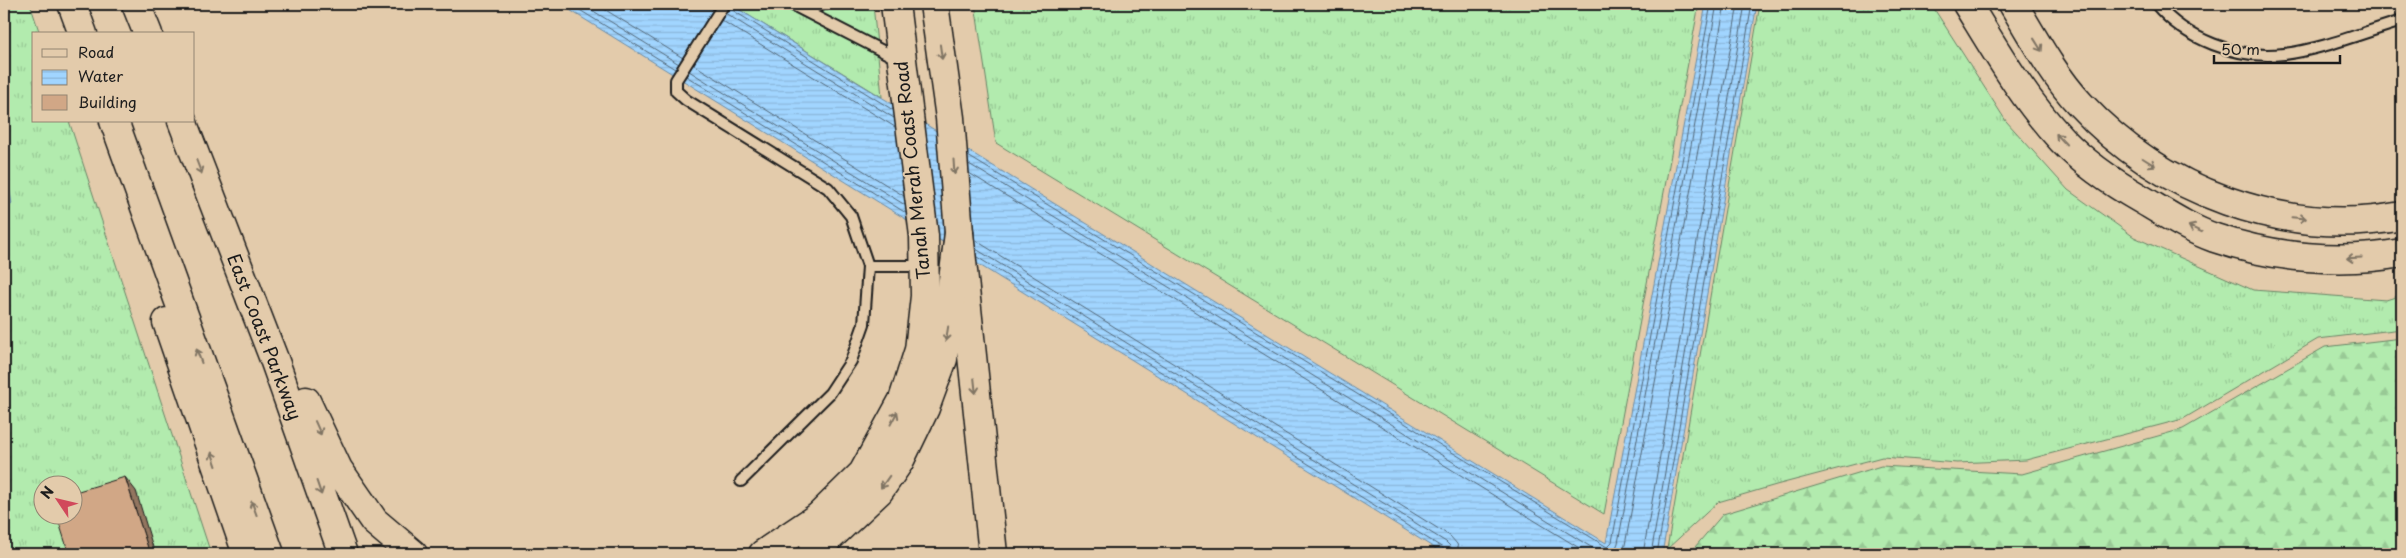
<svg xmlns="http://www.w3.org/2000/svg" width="2406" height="558" font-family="'Playpen Sans',sans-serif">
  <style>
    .grass { fill: url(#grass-tufts); stroke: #678465; fill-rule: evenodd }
    .forest { fill: url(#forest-firs); stroke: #678465 }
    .water { fill: url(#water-rules); stroke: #6c8ba4 }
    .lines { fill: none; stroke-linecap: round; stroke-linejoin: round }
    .shore { stroke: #516677; stroke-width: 1 }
    .service-casing { stroke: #1c1c1c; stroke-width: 14 }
    .primary-casing { stroke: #1c1c1c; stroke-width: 31 }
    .motorway-casing { stroke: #1c1c1c; stroke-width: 31 }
    .service { stroke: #e3cbab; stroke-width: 10 }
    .primary { stroke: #e3cbab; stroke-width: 28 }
    .motorway { stroke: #e3cbab; stroke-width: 28 }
    .shaded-wall { fill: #92755e; stroke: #1c1c1c }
    .building { fill: #d1a786; stroke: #1c1c1c }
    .oneway { stroke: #807464 }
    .labels { text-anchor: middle; stroke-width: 4; stroke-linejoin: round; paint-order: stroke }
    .street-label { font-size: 18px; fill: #1c1c1c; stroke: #e3cbab }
  </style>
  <defs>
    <pattern id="grass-tufts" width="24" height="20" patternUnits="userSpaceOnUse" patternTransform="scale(1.25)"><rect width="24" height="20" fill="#b2ebae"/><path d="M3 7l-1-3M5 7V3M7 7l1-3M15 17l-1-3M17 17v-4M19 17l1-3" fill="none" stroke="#98c995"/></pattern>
    <pattern id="forest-firs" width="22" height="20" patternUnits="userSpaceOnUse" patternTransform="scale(1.25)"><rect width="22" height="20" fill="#b2ebae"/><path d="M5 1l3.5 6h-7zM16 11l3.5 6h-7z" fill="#98c995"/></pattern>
    <pattern id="water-rules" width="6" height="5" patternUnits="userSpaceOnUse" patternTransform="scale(1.25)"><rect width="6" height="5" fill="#a1d5ff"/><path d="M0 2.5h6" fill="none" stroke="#8ab6da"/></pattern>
  </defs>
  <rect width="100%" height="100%" fill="#e3cbab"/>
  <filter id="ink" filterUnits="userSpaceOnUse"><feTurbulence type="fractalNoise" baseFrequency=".02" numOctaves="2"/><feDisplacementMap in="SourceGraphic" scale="10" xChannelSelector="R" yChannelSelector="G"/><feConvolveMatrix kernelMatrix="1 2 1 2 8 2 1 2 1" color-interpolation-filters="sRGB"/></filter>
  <g filter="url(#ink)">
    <path class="grass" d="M 4,4 L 30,4 L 40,34 L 34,34 L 34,121 L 69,121 L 211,554 L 4,554 ZM 42,486 L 72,486 L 72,516 L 42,516 Z
      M 730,4 L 873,4 L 882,97 Z
      M 975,4 L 1699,4 L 1604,514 L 996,143 Z
      M 1760,4 L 1931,4 L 2006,121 L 2068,190 L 2134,237 L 2253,290 L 2386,300 L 2402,295 L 2402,329 L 2318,339 L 2183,419 L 2026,460 L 1957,463 L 1882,457 L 1776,485 L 1718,502 L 1667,549 Z"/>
    <path class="forest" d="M 2402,338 L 2402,554 L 1689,554 L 1723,514 L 1881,466 L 2022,474 L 2183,429 L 2325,347 Z"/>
    <path class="water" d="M 560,4 L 730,4 L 1606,543 L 1706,4 L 1757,4 L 1662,554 L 1444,554 Z
      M 4,158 L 12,204 L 4,210 Z"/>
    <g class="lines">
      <path class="shore" d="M 570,4 L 675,69
        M 582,4 L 679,64
        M 596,4 L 683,58
        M 729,8 L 893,110
        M 725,13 L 894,118
        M 721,20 L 895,127
        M 693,64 L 904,196
        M 689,71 L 905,205
        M 686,76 L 906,213
        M 968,156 L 1607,547 L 1612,542 L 1711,4
        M 969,164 L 1599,552 C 1608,556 1615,552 1618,543 L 1717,4
        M 969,173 L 1589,554
        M 975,240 L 1450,536 L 1457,544 L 1460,554
        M 976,249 L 1446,542 L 1451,547 L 1452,554
        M 977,257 L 1443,548 L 1446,554
        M 1621,554 L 1625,545 L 1725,4
        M 1643,554 L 1738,4
        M 1651,554 L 1745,4
        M 1657,554 L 1752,4"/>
      <defs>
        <path id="service" d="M 724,4 L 676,80 L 676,91 L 686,100 L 828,188 L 851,216 L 868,266 L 864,324 L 851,361 L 830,393 L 741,481
          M 791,4 L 900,60
          M 2156,4 C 2185,39 2238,60 2284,54 C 2324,49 2364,32 2402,21
          M 800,8 L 813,8 L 824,4
          M 868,266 L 923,266"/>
        <path id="primary" d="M 934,4 L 950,118 L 959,233 L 993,554
          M 1967,4 C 1996,51 2024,100 2062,140 C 2085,164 2113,183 2141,199 C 2165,213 2189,229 2215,238 C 2274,258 2341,264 2402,253
          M 2013,4 C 2033,37 2053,75 2080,104 C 2160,191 2285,238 2402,216
          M 805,530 L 863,473 L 903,400 L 919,350 L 925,296 L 924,236 L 895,4"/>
        <path id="motorway" d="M 72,4 L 83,34
          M 136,4 L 148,34
          M 114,121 L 270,554
          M 182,121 L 274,359 L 343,554
          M 167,322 L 247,554
          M 306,401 L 338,469 L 374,521 L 413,554
          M 763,554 L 824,513
          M 812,554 L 879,491 L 899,462 L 925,408 L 943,359 L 959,233"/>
      </defs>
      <use href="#service" class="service-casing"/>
      <use href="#primary" class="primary-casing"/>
      <use href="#motorway" class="motorway-casing"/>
      <use href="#service" class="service"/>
      <use href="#primary" class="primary"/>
      <use href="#motorway" class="motorway"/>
    </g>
    <path class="shaded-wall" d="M 125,477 L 136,491 L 155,554 L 150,554 Z"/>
    <path class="building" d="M 125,477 L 150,554 L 69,554 L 57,516 L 72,516 L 72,493 Z"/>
    <defs><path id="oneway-shaft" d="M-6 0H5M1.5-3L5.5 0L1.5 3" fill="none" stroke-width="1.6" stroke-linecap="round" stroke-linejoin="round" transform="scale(1.25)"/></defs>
    <g class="oneway">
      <use href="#oneway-shaft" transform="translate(2038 45) rotate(58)"/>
      <use href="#oneway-shaft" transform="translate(941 52) rotate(82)"/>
      <use href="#oneway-shaft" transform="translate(2061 139) rotate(-133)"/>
      <use href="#oneway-shaft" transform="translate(2149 162) rotate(32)"/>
      <use href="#oneway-shaft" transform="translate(199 167) rotate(69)"/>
      <use href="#oneway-shaft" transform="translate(954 167) rotate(86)"/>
      <use href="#oneway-shaft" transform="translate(2299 218) rotate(5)"/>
      <use href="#oneway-shaft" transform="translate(2195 229) rotate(-155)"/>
      <use href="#oneway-shaft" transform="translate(2354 258) rotate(177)"/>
      <use href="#oneway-shaft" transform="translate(947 334) rotate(99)"/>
      <use href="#oneway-shaft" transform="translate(199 356) rotate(-110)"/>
      <use href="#oneway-shaft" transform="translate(975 386) rotate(84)"/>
      <use href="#oneway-shaft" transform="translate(894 418) rotate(-62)"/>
      <use href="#oneway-shaft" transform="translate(318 428) rotate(66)"/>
      <use href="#oneway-shaft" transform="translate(214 459) rotate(-109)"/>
      <use href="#oneway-shaft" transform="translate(885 482) rotate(125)"/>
      <use href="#oneway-shaft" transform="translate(319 488) rotate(71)"/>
      <use href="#oneway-shaft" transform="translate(254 508) rotate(-110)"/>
    </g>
  </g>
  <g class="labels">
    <g class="street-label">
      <text transform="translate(913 170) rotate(-96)" y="6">Tanah Merah Coast Road</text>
      <text transform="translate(264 337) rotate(69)" y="6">East Coast Parkway</text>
    </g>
  </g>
  <rect width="2406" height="558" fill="none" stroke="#e3cbab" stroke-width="20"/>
  <rect x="10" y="10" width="2386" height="538" fill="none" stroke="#1c1c1c" stroke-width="2" filter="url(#ink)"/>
  <rect x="32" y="32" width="162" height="90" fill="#e3cbab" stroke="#938572"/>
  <rect x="42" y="49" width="25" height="8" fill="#e3cbab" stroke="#938572"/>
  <text x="78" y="58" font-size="15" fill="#1c1c1c">Road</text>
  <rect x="42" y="70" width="25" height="15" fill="url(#water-rules)" stroke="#938572"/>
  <text x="78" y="82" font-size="15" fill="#1c1c1c">Water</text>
  <rect x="42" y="95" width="25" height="15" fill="#d1a786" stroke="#938572"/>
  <text x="78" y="108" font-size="15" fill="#1c1c1c">Building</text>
  <g transform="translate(58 500) rotate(305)"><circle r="24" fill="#e3cbab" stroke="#938572"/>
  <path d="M0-4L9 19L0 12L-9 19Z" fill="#d1495b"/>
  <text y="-8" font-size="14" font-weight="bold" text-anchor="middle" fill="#1c1c1c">N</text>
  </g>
  <path d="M2214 55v8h126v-8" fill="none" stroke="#1c1c1c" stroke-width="2.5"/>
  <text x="2221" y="55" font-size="15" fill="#1c1c1c" stroke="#e3cbab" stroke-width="4" paint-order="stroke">50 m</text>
</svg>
